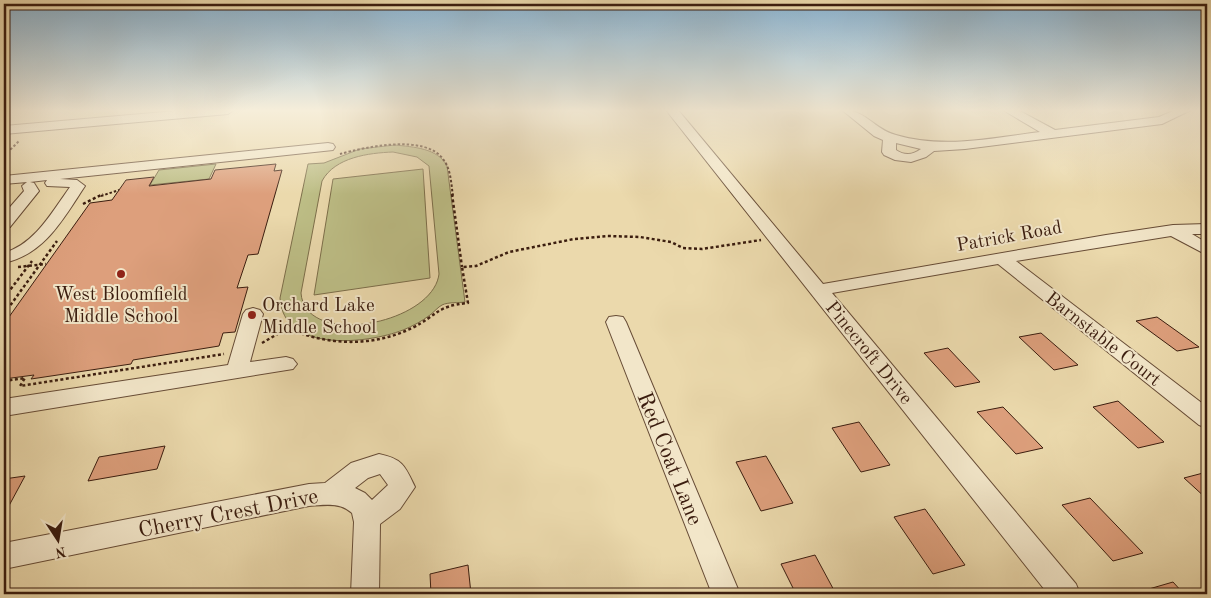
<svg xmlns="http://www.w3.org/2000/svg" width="1211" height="598" font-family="'Old Standard TT',serif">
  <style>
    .green { fill: #bdbe86; stroke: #7c6e4a; fill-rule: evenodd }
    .building { fill: #dd9f7c; stroke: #3b1d0f }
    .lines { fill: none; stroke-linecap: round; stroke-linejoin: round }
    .minor-casing { stroke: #674c36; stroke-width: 2 }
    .path-far1 { stroke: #3b1d0f; stroke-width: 2; stroke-dasharray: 2.5 2; stroke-linecap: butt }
    .path { stroke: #3b1d0f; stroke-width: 2.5; stroke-dasharray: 3 2.5; stroke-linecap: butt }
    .minor { fill: #f2e6c9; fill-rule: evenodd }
    .poi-dot { fill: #8f2418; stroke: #f2e6c9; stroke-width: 2 }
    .labels { text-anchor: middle; stroke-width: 4; stroke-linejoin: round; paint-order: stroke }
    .street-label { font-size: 19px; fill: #3b1d0f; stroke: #f2e6c9 }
    .poi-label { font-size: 19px; fill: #3b1d0f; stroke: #f2e6c9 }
    .near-street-label { font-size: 22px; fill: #3b1d0f; stroke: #f2e6c9 }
  </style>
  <rect width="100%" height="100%" fill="#ebd9ac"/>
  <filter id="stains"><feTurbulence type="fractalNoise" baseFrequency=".004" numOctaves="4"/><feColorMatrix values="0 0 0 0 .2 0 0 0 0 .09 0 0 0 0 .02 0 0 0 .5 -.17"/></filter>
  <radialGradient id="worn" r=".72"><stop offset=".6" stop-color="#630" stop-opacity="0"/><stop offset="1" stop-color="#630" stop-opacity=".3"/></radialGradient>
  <path class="green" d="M 395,145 C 413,147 438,148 447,166 L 465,302 C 458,303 448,302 442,305 C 438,307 434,312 430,315 C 422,321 413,326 403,330 C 367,344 283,353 280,298 L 308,164 L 324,163 L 360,149 ZM 393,152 L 417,157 L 429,166 L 439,274 C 433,324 305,349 301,293 L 322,181 C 335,157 369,153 393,152 Z
    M 216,164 L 209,179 L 150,185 L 159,170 Z
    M 423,169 L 430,278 L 314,295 L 333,179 Z"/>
  <path class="building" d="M 276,164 L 274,171 L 282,170 L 258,254 L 248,255 L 237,288 L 248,287 L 235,332 L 223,333 L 219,346 L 133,360 L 131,364 L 31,379 L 34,375 L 4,379 L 4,324 L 90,203 L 112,200 L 126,180 L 154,177 L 149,186 L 211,179 L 215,170 Z
    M 1157,317 L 1199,347 L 1177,351 L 1136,321 Z
    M 1041,333 L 1078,365 L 1054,370 L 1019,337 Z
    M 948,348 L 980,382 L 955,387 L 924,353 Z
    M 1118,401 L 1164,442 L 1138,448 L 1093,407 Z
    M 1003,407 L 1043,448 L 1016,454 L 977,412 Z
    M 859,422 L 890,465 L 861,472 L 832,428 Z
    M 165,446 L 157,469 L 88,481 L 99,457 Z
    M 766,456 L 793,503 L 761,511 L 736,462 Z
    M 1207,472 L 1207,499 L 1184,478 Z
    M 25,476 L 4,515 L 4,479 Z
    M 1090,498 L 1143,553 L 1113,561 L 1062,505 Z
    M 925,509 L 965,565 L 933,574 L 894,517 Z
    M 815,555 L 836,594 L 796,594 L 781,564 Z
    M 468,565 L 471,594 L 431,594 L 430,574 Z
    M 1173,582 L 1184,594 L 1143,594 L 1142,591 Z"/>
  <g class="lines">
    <defs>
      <path id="minor" d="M 187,110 L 234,110 L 228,114 L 4,134 L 4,126 Z
        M 666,110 L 678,110 L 823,284 L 1106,235 L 1173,225 L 1207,224 L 1207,234 L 1192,234 L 1207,243 L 1207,255 L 1171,236 L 1016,261 L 1207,407 L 1207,428 L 1199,425 L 998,264 L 832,293 L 1076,584 L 1080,594 L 1048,594 Z
        M 842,110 C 867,110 873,129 896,135 C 943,149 992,138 1040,132 L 1003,110 L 1018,110 L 1055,130 L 1159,117 L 1175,110 L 1191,110 L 1162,124 L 965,149 L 934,151 L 926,157 L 911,162 L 895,160 L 884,155 L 882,152 L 883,140 L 874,136 ZM 896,143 L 921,149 C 912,155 905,156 896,150 Z
        M 328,143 L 333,144 L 335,147 L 333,150 L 60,179 L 77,180 L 85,186 C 63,219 45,254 4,263 L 4,253 C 35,244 52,212 70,187 L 47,186 L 45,183 L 47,180 L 30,182 L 34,183 L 39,191 L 10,227 L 4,229 L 4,214 L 24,191 L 22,186 L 27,182 L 4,184 L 4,176 Z
        M 253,308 L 260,310 L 263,314 L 250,362 L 286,357 L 293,359 L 297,364 L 293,369 L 4,416 L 4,399 L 228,365 L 243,314 L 246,310 Z
        M 616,316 L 623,317 L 626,322 L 740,594 L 712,594 L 606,322 L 609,317 Z
        M 379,454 C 403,459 405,466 415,487 L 400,509 L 380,524 L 379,594 L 351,594 L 354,522 L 352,513 C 340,502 324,505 309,506 L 4,569 L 4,543 L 309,484 L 325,483 L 351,463 ZM 380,474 L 388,485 L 372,500 L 365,493 L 355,488 L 368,478 Z"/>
    </defs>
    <use href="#minor" class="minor-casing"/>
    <path class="path-far1" d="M 340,154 C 365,147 425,134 443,159 C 451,169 451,183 453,196
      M 4,156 L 19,141
      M 101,196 L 119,190"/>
    <path class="path" d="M 452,194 L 462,267
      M 83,204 L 103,194
      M 18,267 L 46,264
      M 4,298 L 32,261
      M 4,314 L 57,241
      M 262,343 L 288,328 C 327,346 373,347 412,328 C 438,315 436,306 468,303 L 462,267 L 476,266 L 509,252 L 574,239 L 607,236 L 640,237 L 671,242 L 683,248 L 702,249 L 761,240
      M 4,381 L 25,378 L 20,386 L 224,354"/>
    <use href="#minor" class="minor"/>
  </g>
  <linearGradient id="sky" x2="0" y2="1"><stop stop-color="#8ab5d4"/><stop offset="0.57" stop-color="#f6eeda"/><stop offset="1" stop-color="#f6eeda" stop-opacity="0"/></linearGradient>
  <rect width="1211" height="194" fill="url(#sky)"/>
  <g class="poi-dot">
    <circle cx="121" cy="274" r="5"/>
    <circle cx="252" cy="315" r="5"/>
  </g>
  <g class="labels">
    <g class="street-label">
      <text transform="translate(1009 235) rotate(-10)" y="7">Patrick Road</text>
      <text transform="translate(1104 338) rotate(38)" y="7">Barnstable Court</text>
      <text transform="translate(870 352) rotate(51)" y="7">Pinecroft Drive</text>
    </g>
    <g class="poi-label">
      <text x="121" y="300">West Bloomfield<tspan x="121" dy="22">Middle School</tspan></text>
      <text x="262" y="311" text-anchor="start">Orchard Lake<tspan x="262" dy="22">Middle School</tspan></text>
    </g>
    <g class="near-street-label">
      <text transform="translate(671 458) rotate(68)" y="8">Red Coat Lane</text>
      <text transform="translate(228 512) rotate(-11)" y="8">Cherry Crest Drive</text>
    </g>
  </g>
  <rect width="1211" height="598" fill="none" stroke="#ebd9ac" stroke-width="20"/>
  <rect x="5" y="5" width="1201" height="588" fill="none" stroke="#3b1d0f" stroke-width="2.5"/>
  <rect x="10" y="10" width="1191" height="578" fill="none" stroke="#3b1d0f"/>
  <g transform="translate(58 540) rotate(168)" stroke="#f2e6c9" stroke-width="4" paint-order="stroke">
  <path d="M0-4L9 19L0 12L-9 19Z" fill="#3b1d0f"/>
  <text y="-8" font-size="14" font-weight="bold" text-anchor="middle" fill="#3b1d0f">N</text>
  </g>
  <rect width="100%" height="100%" filter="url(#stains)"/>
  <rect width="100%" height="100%" fill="url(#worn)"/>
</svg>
